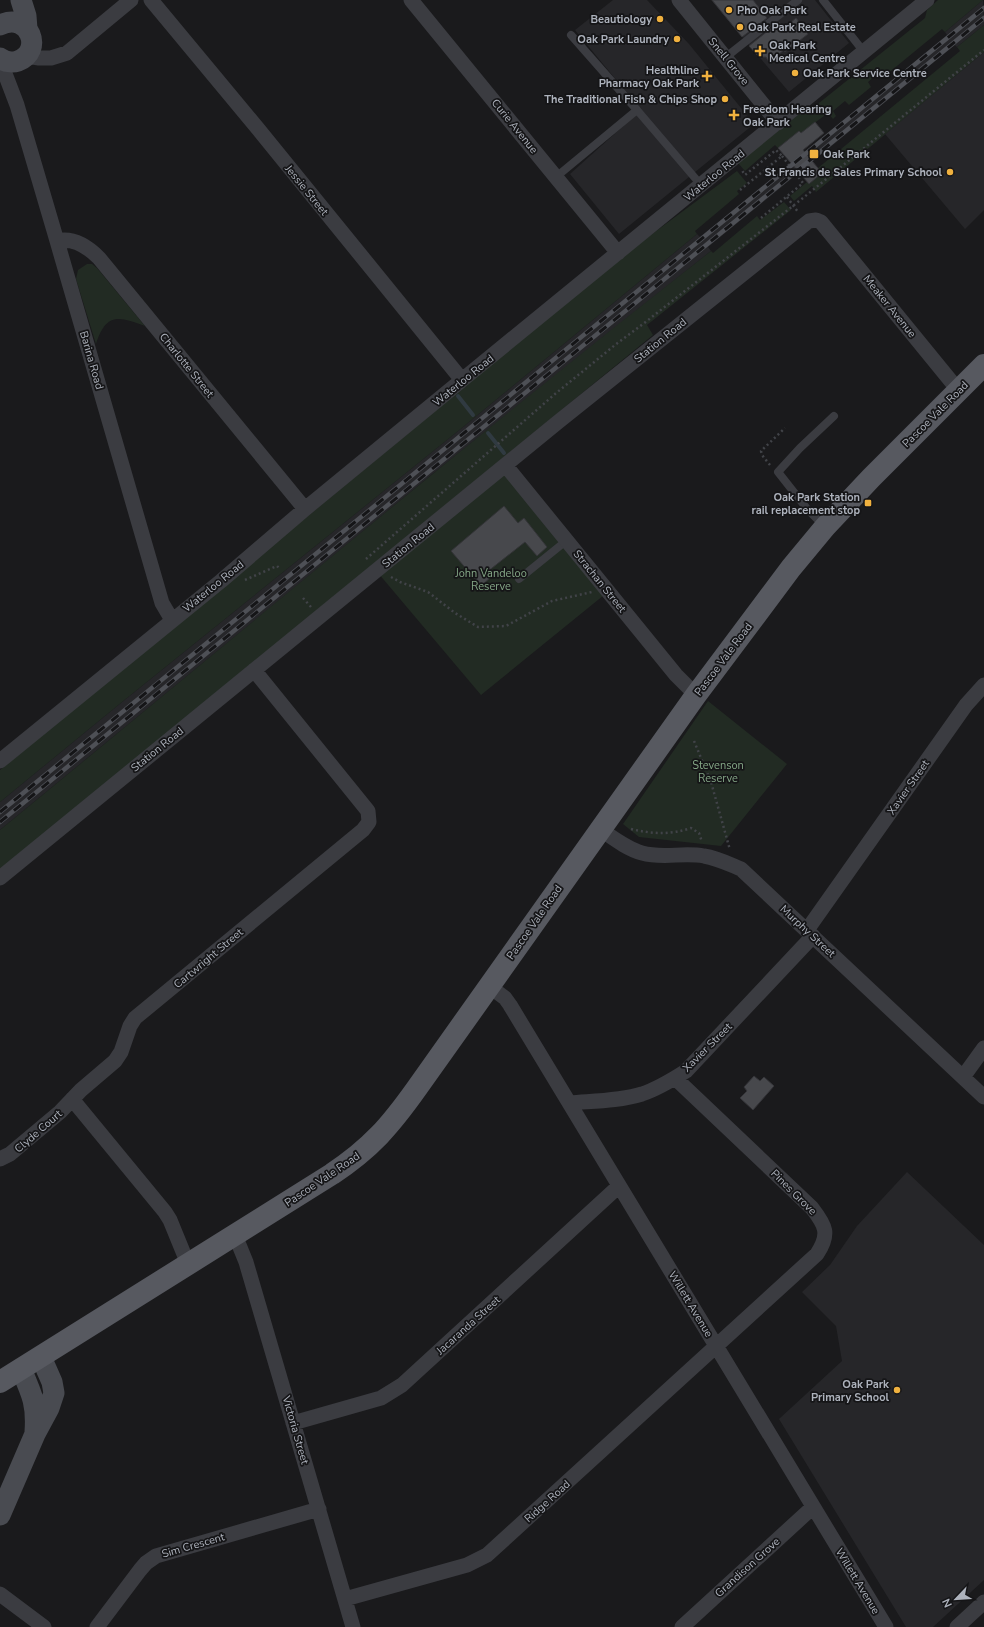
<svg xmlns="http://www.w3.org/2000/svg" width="984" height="1627" font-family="'Nunito Sans',sans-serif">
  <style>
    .built { fill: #262629 }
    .green { fill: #222b23 }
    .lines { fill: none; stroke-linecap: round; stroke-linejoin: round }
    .stream { stroke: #303a41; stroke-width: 4 }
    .building { fill: #47484c; stroke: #343438 }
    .path { stroke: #414348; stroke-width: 2.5; stroke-dasharray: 2 3; stroke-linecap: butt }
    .lane { stroke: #3b3c41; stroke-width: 8 }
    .street { stroke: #3b3c41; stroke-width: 15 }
    .secondary { stroke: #494b51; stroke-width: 21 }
    .primary { stroke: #575960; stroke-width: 22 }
    .rail-casing { stroke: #4e5056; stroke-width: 4.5 }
    .rail { stroke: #151517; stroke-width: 3; stroke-dasharray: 9; stroke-linecap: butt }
    .poi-dot { fill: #f0b13f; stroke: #151517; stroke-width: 1.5 }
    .labels { text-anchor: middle; stroke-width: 3.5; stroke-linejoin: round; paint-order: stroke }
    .poi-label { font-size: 11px; font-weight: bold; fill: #adb2bc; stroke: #151517; text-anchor: end }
    .street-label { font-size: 11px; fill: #adb2bc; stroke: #151517 }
    .park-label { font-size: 11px; fill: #84a686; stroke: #151517 }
  </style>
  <rect width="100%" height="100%" fill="#1a1a1c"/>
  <path class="built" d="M 613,0 L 647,0 L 689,44 L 754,124 L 619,234 L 570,174 L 641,110 L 575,30 Z
    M 711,0 L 815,0 L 849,43 L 789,92 Z
    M 983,0 L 984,25 L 957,47 L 955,45 L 762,203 L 708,247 L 711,251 L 430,476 L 0,830 L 0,802 L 122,702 L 463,427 L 697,234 L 700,237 L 789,165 L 947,35 L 945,32 Z
    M 984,52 L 984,210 L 965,229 L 885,134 Z
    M 907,1172 L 984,1245 L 984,1580 L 933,1627 L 906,1627 L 779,1419 L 842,1361 L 836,1326 L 802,1292 L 830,1265 L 857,1226 Z"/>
  <path class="green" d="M 938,0 L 983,0 L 945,32 L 942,29 L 886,75 L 882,70 L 868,82 L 871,87 L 849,105 L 845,101 L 833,111 L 836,116 L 833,119 L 828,113 L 801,133 L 799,131 L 778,148 L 775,145 L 745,171 L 738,163 L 805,109 L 814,107 L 925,18 L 927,10 Z
    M 984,25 L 984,52 L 816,192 L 812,186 L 794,201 L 790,196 L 807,182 L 809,184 L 822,173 L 818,168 L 960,51 L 957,47 Z
    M 737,171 L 747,183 L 737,191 L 739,194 L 695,231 L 697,234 L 463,427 L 122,702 L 0,802 L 0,770 L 628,252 Z
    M 784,202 L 791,210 L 647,325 L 653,335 L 0,870 L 0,830 C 236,636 470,440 711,251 L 713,253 L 757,216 L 760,220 Z
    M 87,264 L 92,264 L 97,268 L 145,326 C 118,316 106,313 96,344 L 76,279 L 78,270 Z
    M 500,462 L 609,591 L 481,695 L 373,567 Z
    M 708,701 L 787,764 L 721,846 L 639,837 L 623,824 Z"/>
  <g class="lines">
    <path class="stream" d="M 458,396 L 473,415
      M 488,433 L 504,453"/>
  </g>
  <path class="building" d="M 712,0 L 753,0 L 767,18 L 742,37 Z
    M 796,18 L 808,34 L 785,52 L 784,50 L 769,62 L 766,57 L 759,57 L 749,46 L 779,22 L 784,28 Z
    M 815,122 L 824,133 L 803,150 L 822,173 L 809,184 L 778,148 L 799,131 L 801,133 Z
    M 504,506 L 518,523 L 524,518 L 547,547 L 537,556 L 525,542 L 487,572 L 491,577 L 481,586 L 451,551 Z
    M 754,1076 L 760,1081 L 764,1077 L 774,1086 L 753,1110 L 740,1098 L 747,1091 L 744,1087 Z"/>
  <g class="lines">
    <path class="path" d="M 782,156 L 789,165
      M 740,190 L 782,156 L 776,150 L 745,175 L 741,169
      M 787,197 L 798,212
      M 761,218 L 803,183 L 797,175
      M 770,465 L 762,455 L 761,451 L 785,428
      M 366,559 L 555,394 L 615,345 L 643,324 L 803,198 L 984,50
      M 391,577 L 400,582 L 428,592 L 455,613 L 478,627 L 506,626 L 552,601 L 592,592
      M 245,580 L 277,566 L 279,568
      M 303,598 L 311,607
      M 694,741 L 711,782 L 730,850
      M 631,829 C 652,834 670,835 691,828 L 699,833 L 702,842"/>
    <path class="lane" d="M 823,0 L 864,52
      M 571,35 L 637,110
      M 726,57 L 798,0
      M 556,177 L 637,110 L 701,185
      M 824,526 L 808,510 L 778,472 L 800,448 L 834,416
      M 519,579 L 566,541"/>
    <path class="street" d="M 151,0 L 259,130 L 462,380
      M 411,0 L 618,253
      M 679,0 L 778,123
      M 26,56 L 39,58 L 51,58 L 67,53 L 131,0
      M 5,61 L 4,71 L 17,105 L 57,241 L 162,603 L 172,620
      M 57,241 C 74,237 88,247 99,258 L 305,509
      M 506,466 L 676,675 L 696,695
      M 0,761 L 221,581 L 305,509 L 462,380 L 927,0
      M 600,829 C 613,838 627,849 642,853 C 663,859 683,852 704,856 C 717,858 729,864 741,869 L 984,1097
      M 0,878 L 558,422 L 809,221 L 816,220 L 821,222 L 959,391
      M 807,930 L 966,705 L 984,685
      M 489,986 L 505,998 L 510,1005 L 886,1627
      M 963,1077 L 984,1048
      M 72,1099 L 165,1212 L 170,1220 L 188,1264
      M 570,1103 C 593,1101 619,1101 642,1094 C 657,1089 672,1080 686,1071 L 813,936
      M 0,1159 L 10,1154 L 60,1112 L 81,1090 L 115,1061 L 121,1052 L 130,1026 L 135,1018 L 363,830 L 369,822 L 368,811 L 254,670
      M 235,1235 L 246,1262 L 353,1627
      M 293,1423 L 381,1398 L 402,1385 L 619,1186
      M 0,1594 L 44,1627
      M 345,1599 L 467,1565 L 487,1555 L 817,1254 C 830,1234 826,1226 812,1208 L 675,1078
      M 97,1627 L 140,1570 L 146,1563 L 156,1556 L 319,1509
      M 682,1627 L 813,1507
      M 957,1627 L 984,1602"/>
    <path class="secondary" d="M 21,0 L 26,16 L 27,29
      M 0,25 C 30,11 44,52 18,61 C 12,63 5,62 0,58
      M 21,1369 C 32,1394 37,1404 35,1432
      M 0,1515 L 35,1434 L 49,1408 L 54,1393 L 52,1382 L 41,1357"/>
    <path class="primary" d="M 0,1382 L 332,1174 C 371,1148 390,1126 417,1088 L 696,695 L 791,568 L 825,527 L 871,478 L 984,365"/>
    <defs>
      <path id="rail" d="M 0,812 L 984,8
        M 0,822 L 984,18"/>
    </defs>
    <use href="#rail" class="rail-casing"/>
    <use href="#rail" class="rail"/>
  </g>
  <g class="poi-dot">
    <circle cx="729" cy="10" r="4"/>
    <circle cx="660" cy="19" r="4"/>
    <circle cx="740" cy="27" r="4"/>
    <circle cx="677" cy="39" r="4"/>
    <path d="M758 45h4v4h4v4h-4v4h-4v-4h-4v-4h4z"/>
    <circle cx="795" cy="73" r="4"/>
    <path d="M705 70h4v4h4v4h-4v4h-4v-4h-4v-4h4z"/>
    <circle cx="725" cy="99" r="4"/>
    <path d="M732 109h4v4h4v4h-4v4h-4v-4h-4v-4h4z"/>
    <rect x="809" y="149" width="10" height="10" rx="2"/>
    <circle cx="950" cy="172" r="4"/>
    <rect x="864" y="499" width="8" height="8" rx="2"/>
    <circle cx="897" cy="1390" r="4"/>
  </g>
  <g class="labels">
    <g class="poi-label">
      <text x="737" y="14" text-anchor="start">Pho Oak Park</text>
      <text x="652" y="23">Beautiology</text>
      <text x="748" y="31" text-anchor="start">Oak Park Real Estate</text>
      <text x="669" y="43">Oak Park Laundry</text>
      <text x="769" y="49" text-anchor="start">Oak Park<tspan x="769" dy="13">Medical Centre</tspan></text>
      <text x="699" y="74">Healthline<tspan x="699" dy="13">Pharmacy Oak Park</tspan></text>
      <text x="803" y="77" text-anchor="start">Oak Park Service Centre</text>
      <text x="717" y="103">The Traditional Fish &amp; Chips Shop</text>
      <text x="743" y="113" text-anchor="start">Freedom Hearing<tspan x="743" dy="13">Oak Park</tspan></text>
      <text x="823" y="158" text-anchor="start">Oak Park</text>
      <text x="942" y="176">St Francis de Sales Primary School</text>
      <text x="860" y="501">Oak Park Station<tspan x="860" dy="13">rail replacement stop</tspan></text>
      <text x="889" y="1388">Oak Park<tspan x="889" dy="13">Primary School</tspan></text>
    </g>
    <g class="street-label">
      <text transform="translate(729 61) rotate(51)" y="4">Snell Grove</text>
      <text transform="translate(515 126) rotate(51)" y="4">Curie Avenue</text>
      <text transform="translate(714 175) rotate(-39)" y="4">Waterloo Road</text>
      <text transform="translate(307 190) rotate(51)" y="4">Jessie Street</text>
      <text transform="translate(890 306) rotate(51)" y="4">Meaker Avenue</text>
      <text transform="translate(660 340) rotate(-39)" y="4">Station Road</text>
      <text transform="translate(92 360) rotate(74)" y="4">Barina Road</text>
      <text transform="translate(187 365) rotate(51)" y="4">Charlotte Street</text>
      <text transform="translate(463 380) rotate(-39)" y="4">Waterloo Road</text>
      <text transform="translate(935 414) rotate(-45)" y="4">Pascoe Vale Road</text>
      <text transform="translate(408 545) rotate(-39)" y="4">Station Road</text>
      <text transform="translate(600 581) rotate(51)" y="4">Strachan Street</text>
      <text transform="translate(213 586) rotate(-39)" y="4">Waterloo Road</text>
      <text transform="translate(723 659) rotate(-53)" y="4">Pascoe Vale Road</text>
      <text transform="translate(157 749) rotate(-39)" y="4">Station Road</text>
      <text transform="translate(908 787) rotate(-55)" y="4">Xavier Street</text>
      <text transform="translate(534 922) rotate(-55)" y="4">Pascoe Vale Road</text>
      <text transform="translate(808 931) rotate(43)" y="4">Murphy Street</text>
      <text transform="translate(208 958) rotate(-40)" y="4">Cartwright Street</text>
      <text transform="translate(707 1047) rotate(-45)" y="4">Xavier Street</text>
      <text transform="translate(38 1131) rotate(-41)" y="4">Clyde Court</text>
      <text transform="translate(322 1179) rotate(-34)" y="4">Pascoe Vale Road</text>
      <text transform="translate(794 1192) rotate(45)" y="4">Pines Grove</text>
      <text transform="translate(691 1304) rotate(59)" y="4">Willett Avenue</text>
      <text transform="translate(468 1325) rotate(-42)" y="4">Jacaranda Street</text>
      <text transform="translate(296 1430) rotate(74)" y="4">Victoria Street</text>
      <text transform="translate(547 1501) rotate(-42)" y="4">Ridge Road</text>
      <text transform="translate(193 1545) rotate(-16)" y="4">Sim Crescent</text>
      <text transform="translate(747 1567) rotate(-42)" y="4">Grandison Grove</text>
      <text transform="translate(858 1581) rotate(59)" y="4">Willett Avenue</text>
    </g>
    <g class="park-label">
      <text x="491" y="577">John Vandeloo<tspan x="491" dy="13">Reserve</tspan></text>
      <text x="718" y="769">Stevenson<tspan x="718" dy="13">Reserve</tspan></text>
    </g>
  </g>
  <g transform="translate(956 1599) rotate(245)" stroke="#151517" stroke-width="3" paint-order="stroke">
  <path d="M0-3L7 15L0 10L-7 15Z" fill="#adb2bc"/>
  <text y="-6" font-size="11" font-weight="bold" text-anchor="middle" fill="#adb2bc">N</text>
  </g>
</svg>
